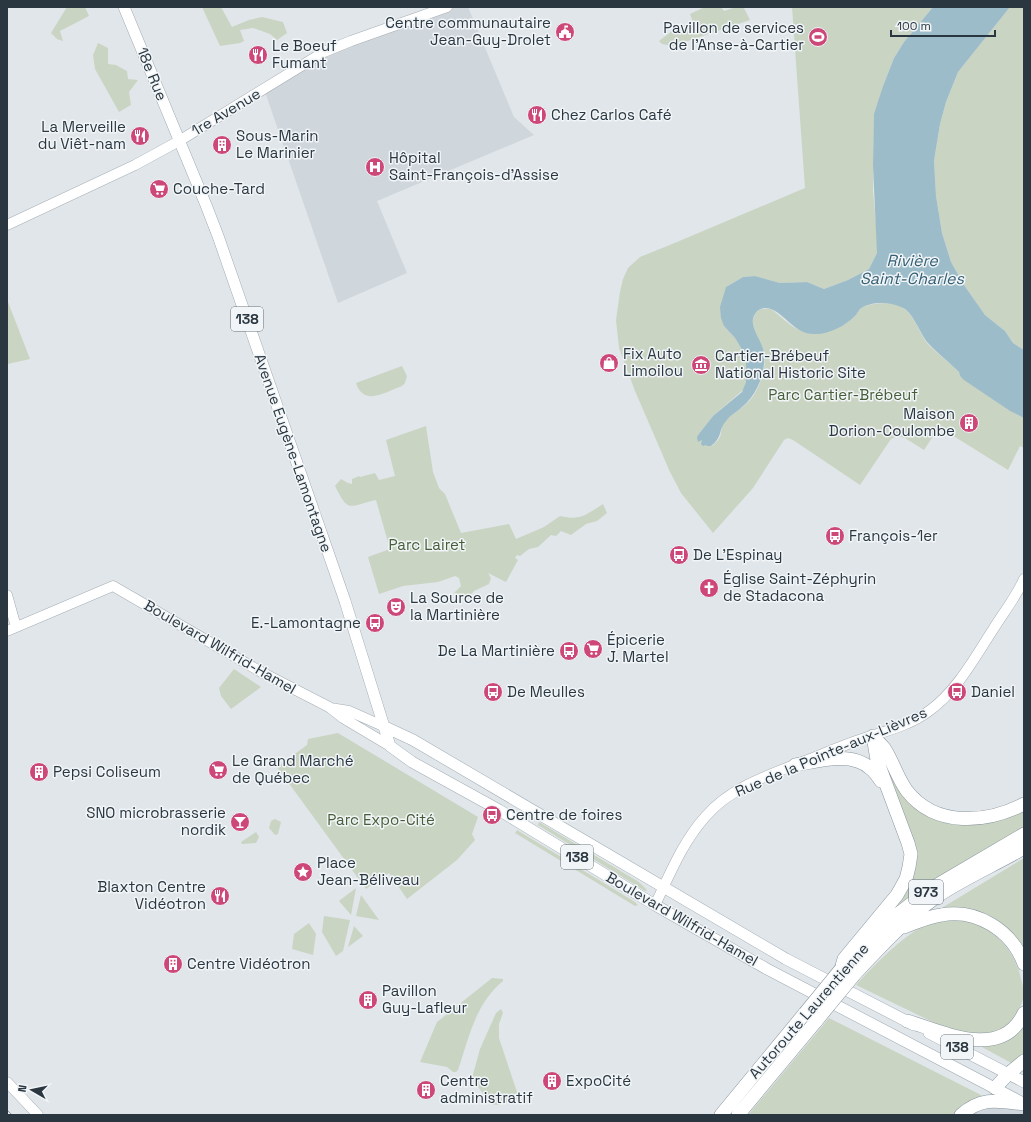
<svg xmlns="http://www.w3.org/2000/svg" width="1031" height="1122" font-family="'Space Grotesk',sans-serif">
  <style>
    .built { fill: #cfd6dc }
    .green { fill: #cad4c3 }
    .water { fill: #9dbcc9 }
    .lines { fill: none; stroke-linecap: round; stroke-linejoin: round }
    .secondary-casing { stroke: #a6aeb4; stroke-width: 11 }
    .primary-casing { stroke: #a1adb5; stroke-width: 12 }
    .highway-casing { stroke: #8997a0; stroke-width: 14 }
    .secondary { stroke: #fff; stroke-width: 10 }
    .primary { stroke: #fff; stroke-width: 11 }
    .highway { stroke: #fff; stroke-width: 13 }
    .rail-casing { stroke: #7b8993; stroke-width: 3.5 }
    .rail { stroke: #f1f5f7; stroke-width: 2; stroke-dasharray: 6; stroke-linecap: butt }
    .highway-bridge-casing { stroke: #8997a0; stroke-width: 14; stroke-linecap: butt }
    .highway-bridge { stroke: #fff; stroke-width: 13 }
    .labels { text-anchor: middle; stroke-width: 3; stroke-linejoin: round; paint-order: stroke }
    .shield { fill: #f1f5f7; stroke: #667078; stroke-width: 1 }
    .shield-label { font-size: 14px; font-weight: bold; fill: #2a3741 }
    .poi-label { font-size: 15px; fill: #2a3741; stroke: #f1f5f7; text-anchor: start }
    .street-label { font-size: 15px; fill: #2a3741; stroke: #f1f5f7 }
    .park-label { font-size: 15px; fill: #465d37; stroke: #f1f5f7 }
    .water-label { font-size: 16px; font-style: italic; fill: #345f75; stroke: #f1f5f7 }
  </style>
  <rect width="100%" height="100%" fill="#e1e6ea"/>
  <path class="built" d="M 447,7 L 468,7 L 514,117 L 534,135 L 377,201 L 407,273 L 338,303 L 264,89 L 293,69 Z
    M 1024,1104 L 1024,1115 L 961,1115 L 969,1108 Z"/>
  <path class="green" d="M 67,7 L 85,7 L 89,16 L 60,31 L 63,41 L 57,39 L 51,33 Z
    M 202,7 L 221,7 L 232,27 L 249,20 L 262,17 L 283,22 L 287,33 L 277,40 L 270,34 L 253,28 L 240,30 L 244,41 L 240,43 L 220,46 Z
    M 705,7 L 721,7 L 724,11 L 736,7 L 744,8 L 750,20 L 673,46 L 662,44 L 659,41 L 672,31 L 693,22 L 690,14 Z
    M 792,7 L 933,7 L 904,42 L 894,58 L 883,86 L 874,124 L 873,191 L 878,246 L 877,253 L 869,269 L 848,280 L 824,289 L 807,282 L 780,283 L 755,276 L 743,277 L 726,287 L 724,326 L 735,338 L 744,353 L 746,360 L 746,382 L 744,389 L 713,416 L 698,435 L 707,446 L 712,446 C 714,444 718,441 720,437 C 722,431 721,425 726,420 C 733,413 743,408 750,400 C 759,391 768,364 764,351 C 761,342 751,330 753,320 C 755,310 762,307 771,309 C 780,315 790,327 800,330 C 821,336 838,331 854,317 C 856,315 857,312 859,310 C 867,302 894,301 903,308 C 915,316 919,332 927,343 C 936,353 949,362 959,372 L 960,376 L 1010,411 L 1024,418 L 1024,448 L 1020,446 L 1008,470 L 939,427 L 924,450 L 905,438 L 897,436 L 891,439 L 860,485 L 793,440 L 788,438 L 784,440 L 753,488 L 713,533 L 681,493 L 670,472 L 635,391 L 619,348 L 616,320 L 620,292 L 623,279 L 628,268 L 640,257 L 677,242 L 805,188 Z
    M 1010,7 L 1024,7 L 1024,350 L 1013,343 L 1005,331 L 985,315 L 964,285 L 951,262 L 942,233 L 936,196 L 934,161 L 940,124 L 946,102 L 958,72 Z
    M 98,43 L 108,48 L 108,64 L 116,65 L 127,71 L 128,79 L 138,80 L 129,92 L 131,105 L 119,112 L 95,69 L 93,55 Z
    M 7,302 L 8,302 L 30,359 L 8,364 Z
    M 402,366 L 407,376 L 405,383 L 402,386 C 385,392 364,407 356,383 Z
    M 426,426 L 433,472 L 439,488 L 445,494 L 461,533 L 509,524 L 516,539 L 544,527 L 560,516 C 581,521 585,515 603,504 L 607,513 L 597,521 L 586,524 L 571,535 L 561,531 L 556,536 L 551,535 L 538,547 L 529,549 L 520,556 L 517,555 L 515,558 L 518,560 L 506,582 L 488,573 L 491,578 L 489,584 L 474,591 L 468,598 L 454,593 L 461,586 L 459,578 L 455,576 L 438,582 L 403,586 L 379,594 L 368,557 L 390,549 L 376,500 C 349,506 349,514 335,486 L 341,479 L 348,483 L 352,484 L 352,479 L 359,476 L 360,477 L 375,473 L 379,480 L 395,476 L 386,440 Z
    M 234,669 L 261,687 L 231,709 L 221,696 L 219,688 Z
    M 338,733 L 478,817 L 472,834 L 475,840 L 457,860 L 407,899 L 389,873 L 366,889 L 277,767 L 307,745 L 308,739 Z
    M 882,757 L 934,819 L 1024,808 L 1024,827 L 983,851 L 887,918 L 913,868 Z
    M 275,819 L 281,822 L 278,834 L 275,835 L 269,828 L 271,821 Z
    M 539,822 L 639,882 L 647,890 L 645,891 L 538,825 Z
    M 517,830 L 635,902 L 638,905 L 635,906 L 515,833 Z
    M 256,832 L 259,837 L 256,843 L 242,844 L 241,842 Z
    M 1024,858 L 1024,955 L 1014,939 L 940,909 Z
    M 356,888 L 351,915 L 339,901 Z
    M 361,895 L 379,920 L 356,916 Z
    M 324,916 L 350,920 L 343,951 L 336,956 L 322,932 Z
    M 941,919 L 966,920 L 991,931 L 1005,945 L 1013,957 L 1019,971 L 1023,987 L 1023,999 L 1019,1011 L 1012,1022 L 1003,1030 L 976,1037 L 941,1026 L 856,985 C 872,967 897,942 918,929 C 924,924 933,922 941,919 Z
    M 309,923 L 316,934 L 313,955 L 292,949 L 294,934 Z
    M 354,926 L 363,936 L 348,947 Z
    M 492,978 L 503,979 L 503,981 C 475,1004 469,1038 458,1070 L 456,1072 L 453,1072 L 447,1067 L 420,1062 L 437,1022 Z
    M 501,1009 L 503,1013 L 499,1024 L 499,1038 L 519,1098 L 498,1105 L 490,1104 L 472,1078 L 480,1049 L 496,1013 Z
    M 829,1018 L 981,1095 L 986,1099 L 957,1115 L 748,1115 Z
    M 1024,1023 L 1024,1057 L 1015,1065 L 980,1046 L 999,1043 L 1007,1040 Z"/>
  <path class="water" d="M 933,7 L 1010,7 L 958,72 L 946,102 L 940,124 L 934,161 L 936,196 L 942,233 L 951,262 L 964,285 L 985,315 L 1005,331 L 1013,343 L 1024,350 L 1024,418 L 1010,411 L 964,380 L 960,376 L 959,372 C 949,362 937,353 928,343 C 920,334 913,311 901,307 C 889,302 871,301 860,309 C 858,311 857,314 855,316 C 845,326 828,335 814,334 C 795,334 786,315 771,309 C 765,307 758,308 755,314 C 747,326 763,341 764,353 C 766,373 757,395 742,407 C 737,412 730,415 726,421 C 718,430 723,437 711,446 L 707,446 L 706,445 L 703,446 L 701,444 L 702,440 L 698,442 L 697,438 L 698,435 L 713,416 L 742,392 L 746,382 L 746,360 L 744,353 L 735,338 L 724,326 L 721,318 L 720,307 L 726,287 L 743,277 L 755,276 L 780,283 L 807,282 L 824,289 L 848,280 L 869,269 L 877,253 L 873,165 L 874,114 L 883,86 L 894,58 L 904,42 Z"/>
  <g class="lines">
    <defs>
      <path id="secondary" d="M 7,225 L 135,165 L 179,141 L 324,52 L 351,41 L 447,7
        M 7,595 L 16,627
        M 7,631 L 113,586 L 263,673 L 329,707 L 343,718 L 390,746
        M 330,708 L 349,711 L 383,726
        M 655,905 C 670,874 683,841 706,816 C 731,787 771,774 805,761 C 823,754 841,746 859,740 C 882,732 909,726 929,711 C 957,691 975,657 994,628 C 1004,612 1016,597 1024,579
        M 7,1082 L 38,1115"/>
      <path id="primary" d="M 124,7 L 206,205 L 218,236 L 345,601 L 390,746 L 412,762 L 499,810 L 655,905 L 767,969 L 1023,1103
        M 383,726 L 413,740 L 786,959 L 914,1025
        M 929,1033 L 1024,1082"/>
      <path id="highway" d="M 874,737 C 877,741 881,744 884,748 C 893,761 897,778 907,791 C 936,828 987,823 1024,804
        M 795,765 C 819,761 852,751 871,769 C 875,772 878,777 881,781
        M 904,927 C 916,922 928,917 941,915 C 977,908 1012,931 1024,964
        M 865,945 L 890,920 L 932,888 L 1024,834
        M 841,969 L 844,959 L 897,895 L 906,879 L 909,867 L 911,854 L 908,843 L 877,760 L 873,736
        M 854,975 C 880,947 906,919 936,897 C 964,878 995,865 1024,848
        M 907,1021 C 943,1032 1002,1061 1024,1013
        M 995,1088 L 1008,1074 L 1024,1061
        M 721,1115 L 805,1013
        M 738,1115 L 817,1020
        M 961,1115 C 982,1096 999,1101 1024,1104"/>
    </defs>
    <use href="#secondary" class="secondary-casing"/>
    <use href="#primary" class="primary-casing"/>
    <use href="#highway" class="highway-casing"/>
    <use href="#secondary" class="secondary"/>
    <use href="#primary" class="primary"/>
    <use href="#highway" class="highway"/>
    <defs>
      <path id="rail" d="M 7,1112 L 10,1115"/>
    </defs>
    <use href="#rail" class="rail-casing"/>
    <use href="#rail" class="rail"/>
    <defs>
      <path id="highway-bridge" d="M 805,1013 L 841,969
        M 817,1020 L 854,975"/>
    </defs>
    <use href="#highway-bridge" class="highway-bridge-casing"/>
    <use href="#highway-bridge" class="highway-bridge"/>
  </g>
  <defs>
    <symbol id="civic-disc" viewBox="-11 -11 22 22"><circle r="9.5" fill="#cd4878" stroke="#f1f5f7"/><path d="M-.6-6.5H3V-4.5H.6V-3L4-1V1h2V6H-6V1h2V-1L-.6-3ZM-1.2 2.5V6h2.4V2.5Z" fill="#fff"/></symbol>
    <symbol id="stadium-disc" viewBox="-11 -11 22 22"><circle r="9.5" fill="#cd4878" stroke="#f1f5f7"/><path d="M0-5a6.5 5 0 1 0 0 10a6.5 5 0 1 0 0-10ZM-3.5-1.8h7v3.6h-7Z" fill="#fff"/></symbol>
    <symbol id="restaurant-disc" viewBox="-11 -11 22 22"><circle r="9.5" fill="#cd4878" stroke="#f1f5f7"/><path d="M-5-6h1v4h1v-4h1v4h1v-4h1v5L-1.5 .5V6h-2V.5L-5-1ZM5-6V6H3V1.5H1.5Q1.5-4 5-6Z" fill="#fff"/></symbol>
    <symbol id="building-disc" viewBox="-11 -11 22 22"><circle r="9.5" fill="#cd4878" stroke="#f1f5f7"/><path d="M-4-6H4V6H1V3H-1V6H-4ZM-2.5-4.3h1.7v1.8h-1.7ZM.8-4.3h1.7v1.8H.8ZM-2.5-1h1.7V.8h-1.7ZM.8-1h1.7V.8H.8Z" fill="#fff"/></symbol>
    <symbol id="hospital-disc" viewBox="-11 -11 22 22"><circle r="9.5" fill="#cd4878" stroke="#f1f5f7"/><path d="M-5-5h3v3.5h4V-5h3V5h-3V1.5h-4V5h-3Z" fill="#fff"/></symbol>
    <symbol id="supermarket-disc" viewBox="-11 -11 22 22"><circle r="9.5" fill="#cd4878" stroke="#f1f5f7"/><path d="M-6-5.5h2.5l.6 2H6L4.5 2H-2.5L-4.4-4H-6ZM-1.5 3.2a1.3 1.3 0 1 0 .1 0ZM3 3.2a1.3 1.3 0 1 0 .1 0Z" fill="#fff"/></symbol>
    <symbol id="shop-disc" viewBox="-11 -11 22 22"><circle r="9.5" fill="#cd4878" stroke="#f1f5f7"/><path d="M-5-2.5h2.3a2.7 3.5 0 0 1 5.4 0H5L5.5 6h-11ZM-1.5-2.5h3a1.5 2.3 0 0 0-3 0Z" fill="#fff"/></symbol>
    <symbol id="museum-disc" viewBox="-11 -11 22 22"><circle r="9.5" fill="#cd4878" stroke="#f1f5f7"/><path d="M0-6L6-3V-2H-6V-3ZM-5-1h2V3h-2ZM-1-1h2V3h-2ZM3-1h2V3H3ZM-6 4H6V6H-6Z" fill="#fff"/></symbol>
    <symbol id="bus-disc" viewBox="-11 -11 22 22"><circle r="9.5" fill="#cd4878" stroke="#f1f5f7"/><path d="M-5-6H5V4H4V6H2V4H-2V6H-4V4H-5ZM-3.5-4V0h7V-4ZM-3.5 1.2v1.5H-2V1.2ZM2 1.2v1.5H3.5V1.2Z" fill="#fff"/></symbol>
    <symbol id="church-disc" viewBox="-11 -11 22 22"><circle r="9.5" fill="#cd4878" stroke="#f1f5f7"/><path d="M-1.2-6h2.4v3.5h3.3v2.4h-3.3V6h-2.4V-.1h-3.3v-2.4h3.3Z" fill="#fff"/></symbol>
    <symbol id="theatre-disc" viewBox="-11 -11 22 22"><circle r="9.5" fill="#cd4878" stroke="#f1f5f7"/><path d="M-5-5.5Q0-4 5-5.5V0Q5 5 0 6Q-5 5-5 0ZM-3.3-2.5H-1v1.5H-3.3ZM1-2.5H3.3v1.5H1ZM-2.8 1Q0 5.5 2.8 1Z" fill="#fff"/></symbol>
    <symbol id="bar-disc" viewBox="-11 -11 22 22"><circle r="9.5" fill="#cd4878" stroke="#f1f5f7"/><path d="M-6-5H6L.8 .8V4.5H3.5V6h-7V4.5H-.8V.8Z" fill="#fff"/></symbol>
    <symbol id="sight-disc" viewBox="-11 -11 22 22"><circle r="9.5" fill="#cd4878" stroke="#f1f5f7"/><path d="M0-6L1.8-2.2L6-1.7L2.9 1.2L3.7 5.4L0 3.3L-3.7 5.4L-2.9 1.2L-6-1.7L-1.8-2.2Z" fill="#fff"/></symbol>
  </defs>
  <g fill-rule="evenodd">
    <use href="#civic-disc" x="554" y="21" width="22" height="22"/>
    <use href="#stadium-disc" x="807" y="26" width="22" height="22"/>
    <use href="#restaurant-disc" x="247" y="44" width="22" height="22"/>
    <use href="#restaurant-disc" x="526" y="104" width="22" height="22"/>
    <use href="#restaurant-disc" x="129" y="125" width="22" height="22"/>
    <use href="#building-disc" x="211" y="134" width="22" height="22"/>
    <use href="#hospital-disc" x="364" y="156" width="22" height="22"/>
    <use href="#supermarket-disc" x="148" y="178" width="22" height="22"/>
    <use href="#shop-disc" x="598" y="352" width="22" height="22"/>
    <use href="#museum-disc" x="690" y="354" width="22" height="22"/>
    <use href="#building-disc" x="958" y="412" width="22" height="22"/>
    <use href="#bus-disc" x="824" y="525" width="22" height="22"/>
    <use href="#bus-disc" x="668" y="544" width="22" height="22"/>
    <use href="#church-disc" x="698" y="577" width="22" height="22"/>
    <use href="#theatre-disc" x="385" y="596" width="22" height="22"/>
    <use href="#bus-disc" x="364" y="612" width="22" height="22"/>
    <use href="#supermarket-disc" x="582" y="638" width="22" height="22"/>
    <use href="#bus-disc" x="558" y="640" width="22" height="22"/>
    <use href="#bus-disc" x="482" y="681" width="22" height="22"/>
    <use href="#bus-disc" x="946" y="681" width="22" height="22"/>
    <use href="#supermarket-disc" x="207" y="759" width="22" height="22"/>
    <use href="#building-disc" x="28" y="761" width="22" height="22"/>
    <use href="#bus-disc" x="481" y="804" width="22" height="22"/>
    <use href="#bar-disc" x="229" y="811" width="22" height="22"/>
    <use href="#sight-disc" x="292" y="861" width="22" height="22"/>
    <use href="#restaurant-disc" x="209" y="885" width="22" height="22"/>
    <use href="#building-disc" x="162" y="953" width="22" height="22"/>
    <use href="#building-disc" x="357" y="989" width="22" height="22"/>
    <use href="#building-disc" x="541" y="1070" width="22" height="22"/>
    <use href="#building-disc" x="415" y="1079" width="22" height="22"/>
  </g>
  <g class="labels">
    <g class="shield">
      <rect x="231" y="307" width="32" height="24" rx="3"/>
      <rect x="561" y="845" width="32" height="24" rx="3"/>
      <rect x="909" y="880" width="34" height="24" rx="3"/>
      <rect x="941" y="1035" width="32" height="24" rx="3"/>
    </g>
    <g class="shield-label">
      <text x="247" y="324">138</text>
      <text x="577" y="862">138</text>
      <text x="926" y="897">973</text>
      <text x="957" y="1052">138</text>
    </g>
    <g class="poi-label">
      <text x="551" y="28" text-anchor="end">Centre communautaire<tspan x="551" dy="17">Jean-Guy-Drolet</tspan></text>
      <text x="804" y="33" text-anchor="end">Pavillon de services<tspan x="804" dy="17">de l'Anse-à-Cartier</tspan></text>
      <text x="272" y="51">Le Boeuf<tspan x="272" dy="17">Fumant</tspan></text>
      <text x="551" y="120">Chez Carlos Café</text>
      <text x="126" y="132" text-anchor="end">La Merveille<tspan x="126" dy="17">du Viêt-nam</tspan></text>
      <text x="236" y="141">Sous-Marin<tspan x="236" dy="17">Le Marinier</tspan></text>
      <text x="389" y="163">Hôpital<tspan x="389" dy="17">Saint-François-d'Assise</tspan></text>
      <text x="173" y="194">Couche-Tard</text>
      <text x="623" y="359">Fix Auto<tspan x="623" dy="17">Limoilou</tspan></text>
      <text x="715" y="361">Cartier-Brébeuf<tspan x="715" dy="17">National Historic Site</tspan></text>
      <text x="955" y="419" text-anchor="end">Maison<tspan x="955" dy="17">Dorion-Coulombe</tspan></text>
      <text x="849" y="541">François-1er</text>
      <text x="693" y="560">De L'Espinay</text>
      <text x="723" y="584">Église Saint-Zéphyrin<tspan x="723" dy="17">de Stadacona</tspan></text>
      <text x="410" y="603">La Source de<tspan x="410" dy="17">la Martinière</tspan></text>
      <text x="361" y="628" text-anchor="end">E.-Lamontagne</text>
      <text x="607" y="645">Épicerie<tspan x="607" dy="17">J. Martel</tspan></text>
      <text x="555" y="656" text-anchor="end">De La Martinière</text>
      <text x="507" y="697">De Meulles</text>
      <text x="971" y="697">Daniel</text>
      <text x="232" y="766">Le Grand Marché<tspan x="232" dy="17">de Québec</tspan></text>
      <text x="53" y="777">Pepsi Coliseum</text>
      <text x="226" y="818" text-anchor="end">SNO microbrasserie<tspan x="226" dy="17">nordik</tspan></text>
      <text x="506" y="820">Centre de foires</text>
      <text x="317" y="868">Place<tspan x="317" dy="17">Jean-Béliveau</tspan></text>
      <text x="206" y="892" text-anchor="end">Blaxton Centre<tspan x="206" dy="17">Vidéotron</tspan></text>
      <text x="187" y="969">Centre Vidéotron</text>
      <text x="382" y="996">Pavillon<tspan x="382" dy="17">Guy-Lafleur</tspan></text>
      <text x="440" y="1086">Centre<tspan x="440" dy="17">administratif</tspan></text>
      <text x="566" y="1086">ExpoCité</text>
    </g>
    <g class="street-label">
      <text transform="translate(152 74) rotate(68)" y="5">18e Rue</text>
      <text transform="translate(226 112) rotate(-31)" y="5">1re Avenue</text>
      <text transform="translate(293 453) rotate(71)" y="5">Avenue Eugène-Lamontagne</text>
      <text transform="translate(220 647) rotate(30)" y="5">Boulevard Wilfrid-Hamel</text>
      <text transform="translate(831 752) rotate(-23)" y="5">Rue de la Pointe-aux-Lièvres</text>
      <text transform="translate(682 919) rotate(30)" y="5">Boulevard Wilfrid-Hamel</text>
      <text transform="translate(809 1011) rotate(-49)" y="5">Autoroute Laurentienne</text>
    </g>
    <g class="park-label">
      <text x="843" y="400">Parc Cartier-Brébeuf</text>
      <text x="427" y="550">Parc Lairet</text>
      <text x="381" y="825">Parc Expo-Cité</text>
    </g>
    <g class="water-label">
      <text x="912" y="266">Rivière<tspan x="912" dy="18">Saint-Charles</tspan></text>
    </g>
  </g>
  <rect width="1031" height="1122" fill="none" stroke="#2a3741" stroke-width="16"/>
  <g transform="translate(32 1090) rotate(279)" stroke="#f1f5f7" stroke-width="3" paint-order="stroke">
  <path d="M0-3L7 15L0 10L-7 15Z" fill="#2a3741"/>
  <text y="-6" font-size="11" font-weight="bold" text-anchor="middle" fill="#2a3741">N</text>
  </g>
  <path d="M891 30v6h104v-6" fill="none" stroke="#2a3741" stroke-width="2"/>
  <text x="897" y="30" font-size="12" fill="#2a3741" stroke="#f1f5f7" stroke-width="3" paint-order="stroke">100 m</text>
</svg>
